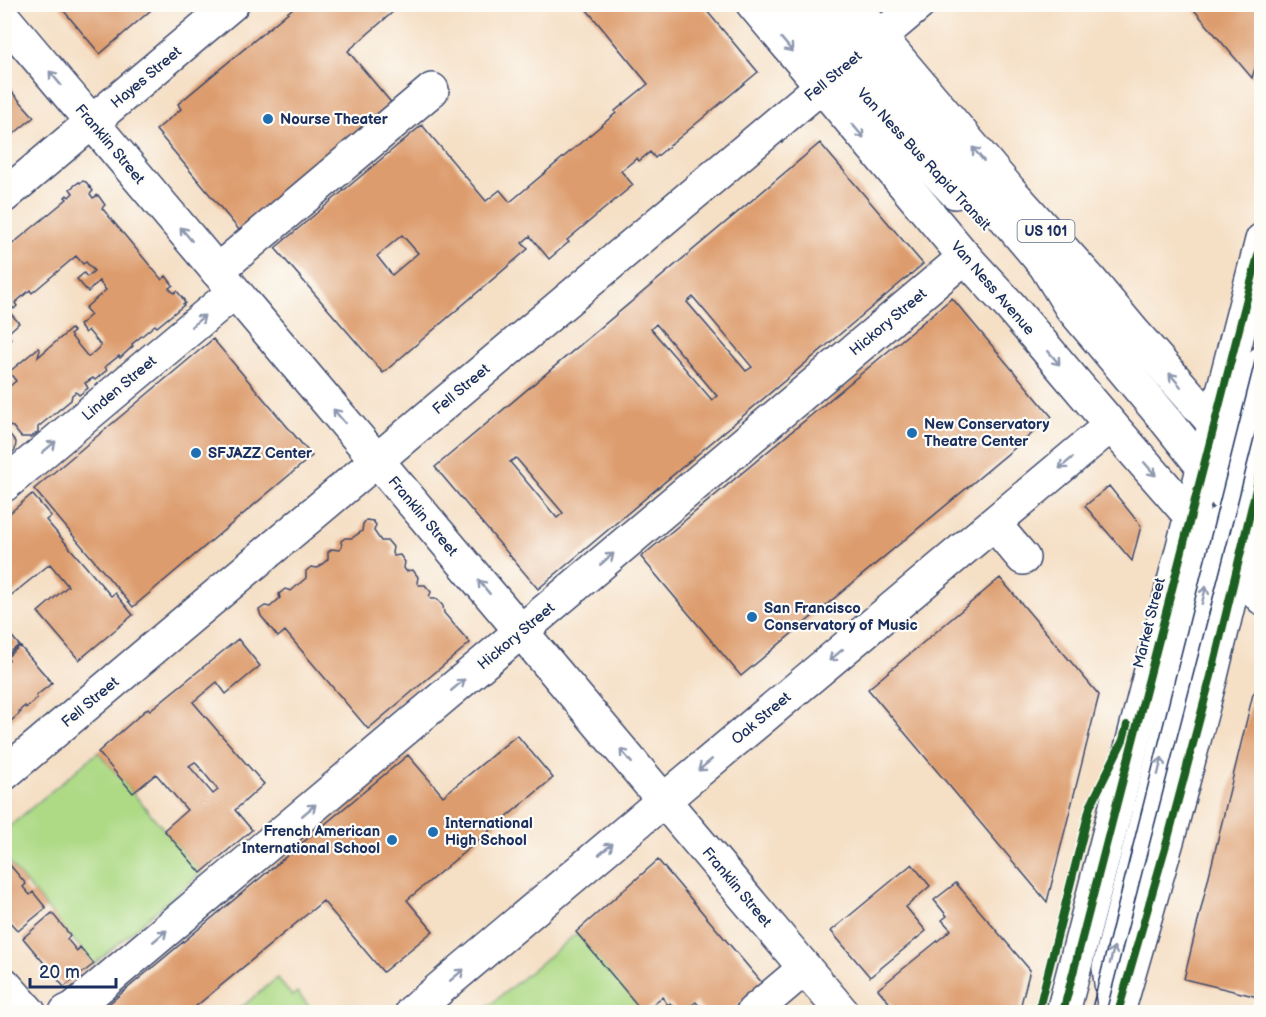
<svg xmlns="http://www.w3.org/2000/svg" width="1266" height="1017" font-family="'Balsamiq Sans',sans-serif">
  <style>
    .green { fill: #aeda86; stroke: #648472; stroke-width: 1.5 }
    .building { fill: #dd9c6d; fill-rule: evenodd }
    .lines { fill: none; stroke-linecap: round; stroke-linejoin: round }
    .minor-casing { stroke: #3c496d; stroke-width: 36 }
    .major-casing { stroke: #3c496d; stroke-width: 36 }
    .highway-casing { stroke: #3c496d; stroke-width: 36 }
    .minor { stroke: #fff; stroke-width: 33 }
    .major { stroke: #fff; stroke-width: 33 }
    .highway { stroke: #fff; stroke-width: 33 }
    .tram { stroke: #1b2f5e; stroke-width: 1.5 }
    .cycleway-casing { stroke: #fdfcf7; stroke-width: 11 }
    .cycleway { stroke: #1b5e20; stroke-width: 8 }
    .oneway { stroke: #8d97ae }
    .poi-dot { fill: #1f6fb2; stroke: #fdfcf7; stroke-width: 2 }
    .labels { text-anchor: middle; stroke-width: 4.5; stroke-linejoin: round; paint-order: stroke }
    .shield { fill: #fdfcf7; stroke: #5f6c8c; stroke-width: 1.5 }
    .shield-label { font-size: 14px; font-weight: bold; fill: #1b2f5e }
    .street-label { font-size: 15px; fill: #1b2f5e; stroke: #fdfcf7 }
    .poi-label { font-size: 15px; font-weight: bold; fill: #1b2f5e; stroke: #fdfcf7; text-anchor: start }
  </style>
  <rect width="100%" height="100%" fill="#fdfcf7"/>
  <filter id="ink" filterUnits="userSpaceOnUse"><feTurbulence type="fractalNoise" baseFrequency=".0167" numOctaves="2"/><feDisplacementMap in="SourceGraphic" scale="12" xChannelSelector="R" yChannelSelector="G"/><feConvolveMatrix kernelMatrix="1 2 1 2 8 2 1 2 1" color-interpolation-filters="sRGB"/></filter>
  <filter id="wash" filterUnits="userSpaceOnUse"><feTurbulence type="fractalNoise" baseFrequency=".008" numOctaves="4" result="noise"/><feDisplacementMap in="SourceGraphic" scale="24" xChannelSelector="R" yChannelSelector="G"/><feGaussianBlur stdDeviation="1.35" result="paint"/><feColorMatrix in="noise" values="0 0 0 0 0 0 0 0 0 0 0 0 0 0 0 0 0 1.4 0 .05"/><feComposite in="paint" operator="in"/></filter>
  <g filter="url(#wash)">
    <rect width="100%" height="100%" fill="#f5dfc5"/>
    <path class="green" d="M 98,752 L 201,873 L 94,964 L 5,858 L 4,831 Z
      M 577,933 L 644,1012 L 488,1012 L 485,1009 Z
      M 277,978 L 292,996 L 297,992 L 314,1012 L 229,1012 L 233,1009 L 243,1006 Z"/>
    <g id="blocks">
      <path class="building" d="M 58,4 L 158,4 L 100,54 Z
        M 298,4 L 402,4 L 348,51 L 399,112 L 245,237 L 156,130 L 181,109 L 178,104 Z
        M 582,4 L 701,4 L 758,72 L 655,158 L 650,152 L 639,161 L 637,158 L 621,171 L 633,185 L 567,240 L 569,242 L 549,259 L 530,236 L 522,243 L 528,249 L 383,373 L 275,248 L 422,125 L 486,201 L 500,190 L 510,202 L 616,113 L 615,111 L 648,84 ZM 402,235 L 418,253 L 392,275 L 377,256 Z
        M 1189,4 L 1262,4 L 1262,45 L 1252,78 Z
        M 4,83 L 34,117 L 4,142 Z
        M 820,143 L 923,264 L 538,589 L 435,467 ZM 693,297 L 752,367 L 746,371 L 687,302 ZM 656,324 L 717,396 L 712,400 L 651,329 ZM 516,458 L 563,513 L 557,518 L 510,462 Z
        M 82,181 L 86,182 L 93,191 L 90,194 L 93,198 L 98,195 L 105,205 L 102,208 L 162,280 L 166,276 L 173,285 L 169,288 L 174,293 L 177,291 L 184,300 L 183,300 L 185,303 L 183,304 L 184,305 L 157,327 L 155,325 L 132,344 L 133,346 L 120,358 L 119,356 L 105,367 L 107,370 L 95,380 L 93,378 L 85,383 L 88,388 L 79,395 L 76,392 L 72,395 L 71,400 L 38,427 L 38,432 L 31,437 L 21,437 L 13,427 L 8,426 L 7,431 L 16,442 L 15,450 L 8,456 L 4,456 L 4,391 L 16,381 L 9,372 L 38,348 L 40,350 L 38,357 L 71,329 L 74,332 L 70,335 L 88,357 L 101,346 L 88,330 L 85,333 L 79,325 L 91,315 L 85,308 L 106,290 L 99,281 L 88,292 L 77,279 L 84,273 L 87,277 L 94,271 L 86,262 L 83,264 L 76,256 L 32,293 L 30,290 L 15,303 L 17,306 L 14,309 L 4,298 L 4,251 L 67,199 L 65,197 L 67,195 L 69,197 L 73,193 L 70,189 L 79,182 L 80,183 Z
        M 952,298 L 1052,417 L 741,676 L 641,557 Z
        M 6,308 L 19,323 L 7,334 L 11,339 L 4,344 L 4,309 Z
        M 213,339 L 312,456 L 133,607 L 34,489 Z
        M 1109,486 L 1141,526 L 1132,561 L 1085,506 Z
        M 32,494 L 51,516 L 46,520 L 111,596 L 115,593 L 133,615 L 79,660 L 38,612 L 68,586 L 50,564 L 4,601 L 4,574 L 6,573 L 4,572 L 4,518 Z
        M 366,520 L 373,521 L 376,525 L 374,531 L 381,541 L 388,541 L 393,547 L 392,553 L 394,556 L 400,555 L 405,562 L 404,568 L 406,571 L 413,570 L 418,577 L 417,583 L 419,585 L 425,585 L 431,592 L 429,597 L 431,599 L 437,599 L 443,606 L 444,613 L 470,643 L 368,729 L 285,631 L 278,637 L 261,616 L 259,610 L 265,606 L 270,607 L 280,598 L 279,594 L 285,589 L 291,591 L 306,578 L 306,571 L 311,567 L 318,568 L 328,559 L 328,552 L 332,549 L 339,550 L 342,547 L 341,541 L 345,538 L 352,538 L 362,531 L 363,524 Z
        M 1000,578 L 1099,695 L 1047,902 L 868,689 Z
        M 4,627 L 19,645 L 4,657 Z
        M 238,639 L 260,666 L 226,694 L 217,682 L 193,702 L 216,729 L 264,784 L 235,810 L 252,830 L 201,873 L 164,830 L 187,810 L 156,774 L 133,793 L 98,752 L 148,708 L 150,710 ZM 195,762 L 218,790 L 213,794 L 189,766 Z
        M 20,646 L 52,683 L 36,696 L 37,698 L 26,708 L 25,706 L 19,711 L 21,712 L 10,722 L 8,720 L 4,723 L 4,664 L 9,660 L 6,658 Z
        M 1262,684 L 1262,998 L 1184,979 L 1253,694 L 1259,686 Z
        M 517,735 L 553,778 L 407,900 L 433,931 L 383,972 L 323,901 L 189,1012 L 99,1012 L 408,755 L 443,796 Z
        M 4,858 L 26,884 L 23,887 L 30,895 L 33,892 L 46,908 L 18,931 L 4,916 Z
        M 658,860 L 763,984 L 734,1008 L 733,1007 L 727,1012 L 704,1012 L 696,1002 L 683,1012 L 678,1012 L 670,1003 L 668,1005 L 662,997 L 643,1012 L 576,932 Z
        M 912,864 L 930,886 L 906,907 L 926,931 L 870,977 L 831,931 Z
        M 956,883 L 1030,970 L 1019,1012 L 897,1012 L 878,989 L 951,930 L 942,920 L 947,916 L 934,900 Z
        M 52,913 L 70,935 L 67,939 L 77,951 L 80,947 L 94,964 L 64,987 L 23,938 Z"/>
    </g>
  </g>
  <g filter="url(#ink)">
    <use href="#blocks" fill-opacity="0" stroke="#3c496d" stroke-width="1.5"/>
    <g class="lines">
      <defs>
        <path id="minor" d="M 783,4 L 813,40 L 955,192
          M 824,4 L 1045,265 L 1071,307 L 1165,419 L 1262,541
          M 217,271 L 432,90
          M 1234,475 L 1262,363
          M 4,485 L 234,292
          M 994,524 L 1023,558
          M 664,800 L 1111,425
          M 66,1012 L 74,1008 L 965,257
          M 753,1012 L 805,968
          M 1115,1012 L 1109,968 L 1222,522"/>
        <path id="major" d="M 4,18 L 842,1012
          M 4,196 L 232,4
          M 4,774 L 919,4
          M 4,984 L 29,1012
          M 412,1012 L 664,800
          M 1063,1012 L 1262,240
          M 1118,1012 L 1168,838 L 1211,676 L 1262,464"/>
        <path id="highway" d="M 753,4 L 965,257 L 1010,306 L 1111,425 L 1262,598
          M 852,4 L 1010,191 L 1090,280 L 1135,334 L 1262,478"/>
      </defs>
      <use href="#minor" class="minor-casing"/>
      <use href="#major" class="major-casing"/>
      <use href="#highway" class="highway-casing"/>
      <use href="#minor" class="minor"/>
      <use href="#major" class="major"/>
      <use href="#highway" class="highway"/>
      <path class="tram" d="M 1091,1012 L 1262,333
        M 1106,1012 L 1236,509 L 1262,406"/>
      <defs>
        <path id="cycleway" d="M 1038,1012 L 1090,807 L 1123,740 L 1127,725
          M 1063,1012 L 1262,240
          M 1118,1012 L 1168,838 L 1211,676 L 1262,464"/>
      </defs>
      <use href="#cycleway" class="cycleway-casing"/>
      <use href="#cycleway" class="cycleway"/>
    </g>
    <defs><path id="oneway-shaft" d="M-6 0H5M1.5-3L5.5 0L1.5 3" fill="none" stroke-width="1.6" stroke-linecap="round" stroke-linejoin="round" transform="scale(1.5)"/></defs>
    <g class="oneway">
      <use href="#oneway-shaft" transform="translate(787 45) rotate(50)"/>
      <use href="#oneway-shaft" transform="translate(55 78) rotate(-130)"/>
      <use href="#oneway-shaft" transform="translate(858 131) rotate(50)"/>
      <use href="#oneway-shaft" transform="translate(978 154) rotate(-130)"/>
      <use href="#oneway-shaft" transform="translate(186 234) rotate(-130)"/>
      <use href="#oneway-shaft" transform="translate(198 321) rotate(-40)"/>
      <use href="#oneway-shaft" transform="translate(1054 358) rotate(50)"/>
      <use href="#oneway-shaft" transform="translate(1175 380) rotate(-131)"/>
      <use href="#oneway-shaft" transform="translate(339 416) rotate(-130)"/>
      <use href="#oneway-shaft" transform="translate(49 447) rotate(-40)"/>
      <use href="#oneway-shaft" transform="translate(1066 463) rotate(140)"/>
      <use href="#oneway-shaft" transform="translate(1150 469) rotate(49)"/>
      <use href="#oneway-shaft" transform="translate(607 559) rotate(-40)"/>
      <use href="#oneway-shaft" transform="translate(484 587) rotate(-130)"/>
      <use href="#oneway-shaft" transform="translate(1204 595) rotate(-76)"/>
      <use href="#oneway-shaft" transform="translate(836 655) rotate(140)"/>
      <use href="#oneway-shaft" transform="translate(458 685) rotate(-40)"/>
      <use href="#oneway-shaft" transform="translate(626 756) rotate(-130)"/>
      <use href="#oneway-shaft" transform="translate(705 765) rotate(140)"/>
      <use href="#oneway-shaft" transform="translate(1160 766) rotate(-76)"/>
      <use href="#oneway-shaft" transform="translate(309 810) rotate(-40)"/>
      <use href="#oneway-shaft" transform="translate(606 849) rotate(-40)"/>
      <use href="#oneway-shaft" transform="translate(160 936) rotate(-40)"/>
      <use href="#oneway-shaft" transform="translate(1112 955) rotate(-76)"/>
      <use href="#oneway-shaft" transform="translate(457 975) rotate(-40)"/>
    </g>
  </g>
  <g class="poi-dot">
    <circle cx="268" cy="119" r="6"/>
    <circle cx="912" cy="433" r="6"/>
    <circle cx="196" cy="453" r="6"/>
    <circle cx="752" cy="617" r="6"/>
    <circle cx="433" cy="832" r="6"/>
    <circle cx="392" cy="840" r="6"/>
  </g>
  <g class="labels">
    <rect class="shield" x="1017.5" y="220" width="57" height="22" rx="4.5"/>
    <g class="shield-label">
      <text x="1046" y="236">US 101</text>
    </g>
    <g class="street-label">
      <text transform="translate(833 76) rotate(-40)" y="5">Fell Street</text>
      <text transform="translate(146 77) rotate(-40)" y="5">Hayes Street</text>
      <text transform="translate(110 144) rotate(50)" y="5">Franklin Street</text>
      <text transform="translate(924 159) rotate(47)" y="5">Van Ness Bus Rapid Transit</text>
      <text transform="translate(993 288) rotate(49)" y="5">Van Ness Avenue</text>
      <text transform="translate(888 322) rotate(-40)" y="5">Hickory Street</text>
      <text transform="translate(119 388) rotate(-40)" y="5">Linden Street</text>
      <text transform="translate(461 389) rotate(-40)" y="5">Fell Street</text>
      <text transform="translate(423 516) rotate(50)" y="5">Franklin Street</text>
      <text transform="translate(1149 623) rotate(-76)" y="5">Market Street</text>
      <text transform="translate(516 636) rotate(-40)" y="5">Hickory Street</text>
      <text transform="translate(90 702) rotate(-40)" y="5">Fell Street</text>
      <text transform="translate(761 718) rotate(-40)" y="5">Oak Street</text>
      <text transform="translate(737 887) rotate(50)" y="5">Franklin Street</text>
    </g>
    <g class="poi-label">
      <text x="280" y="124">Nourse Theater</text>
      <text x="924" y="429">New Conservatory<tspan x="924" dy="17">Theatre Center</tspan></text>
      <text x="208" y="458">SFJAZZ Center</text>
      <text x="764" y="613">San Francisco<tspan x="764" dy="17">Conservatory of Music</tspan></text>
      <text x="445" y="828">International<tspan x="445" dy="17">High School</tspan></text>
      <text x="380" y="836" text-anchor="end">French American<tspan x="380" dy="17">International School</tspan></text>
    </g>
  </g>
  <rect width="1266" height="1017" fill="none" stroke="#fdfcf7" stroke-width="24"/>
  <path d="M30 978v9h86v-9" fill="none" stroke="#1b2f5e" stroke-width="3"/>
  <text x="39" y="978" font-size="18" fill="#1b2f5e" stroke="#fdfcf7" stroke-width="4.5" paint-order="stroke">20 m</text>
</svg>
